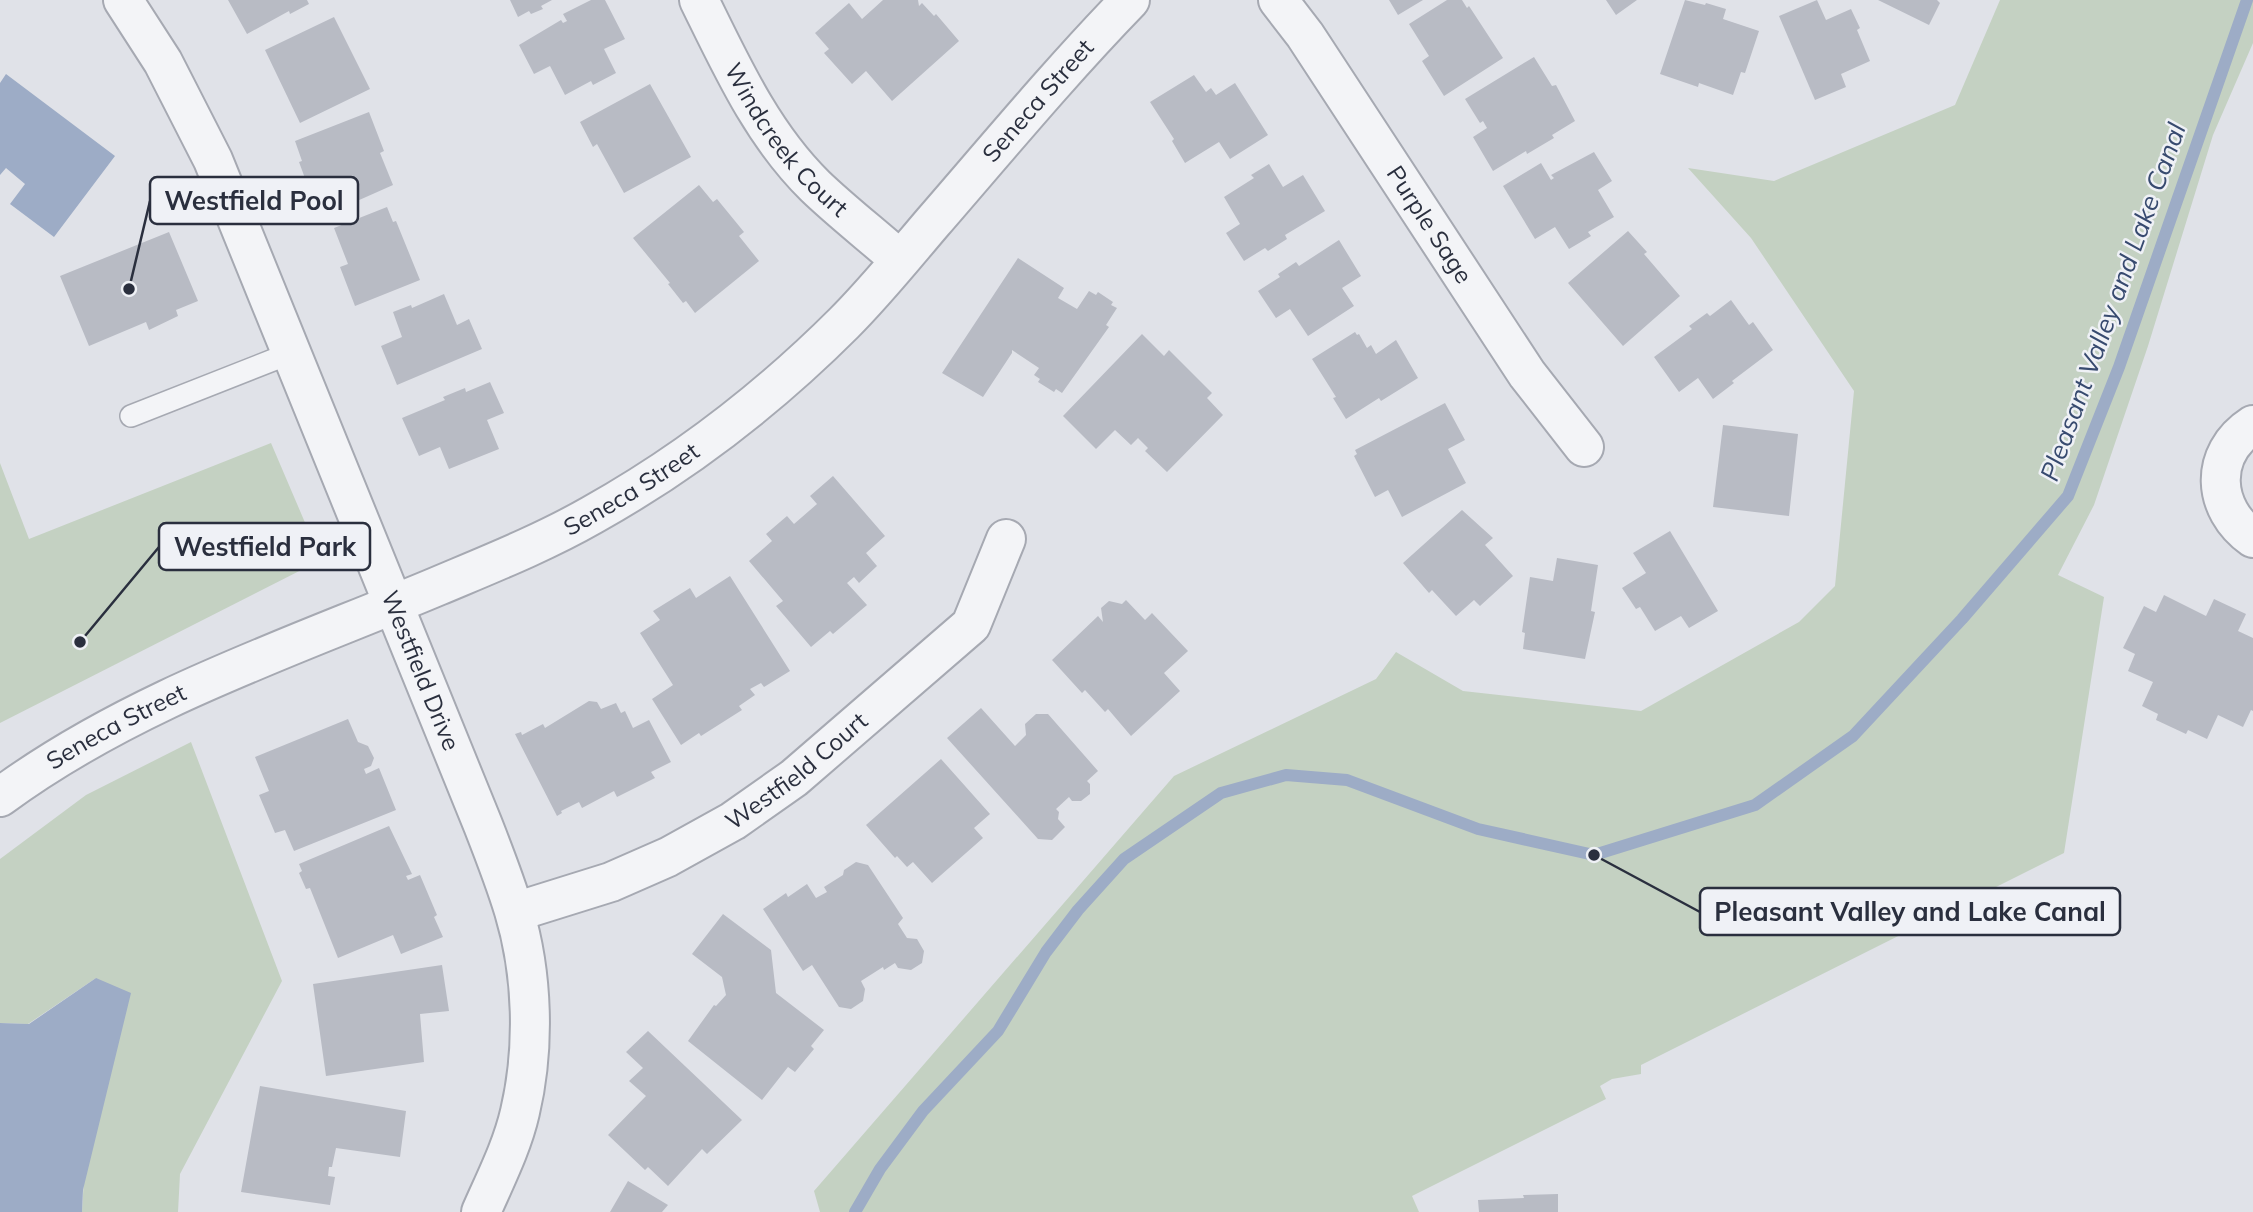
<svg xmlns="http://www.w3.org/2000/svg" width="2253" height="1212" font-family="Mulish,sans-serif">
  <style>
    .green { fill: #c4d1c2 }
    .water { fill: #9dacc6 }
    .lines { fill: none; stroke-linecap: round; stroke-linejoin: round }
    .stream { stroke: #9dacc6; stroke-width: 12 }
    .building { fill: #b8bbc4 }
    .lane-casing { stroke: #a6a9b2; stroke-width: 24 }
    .street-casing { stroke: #a6a9b2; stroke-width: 42 }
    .lane { stroke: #f3f4f7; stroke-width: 21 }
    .street { stroke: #f3f4f7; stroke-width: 38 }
    .labels { text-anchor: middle; stroke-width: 5; stroke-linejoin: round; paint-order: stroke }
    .street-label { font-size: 24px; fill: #2a2f3e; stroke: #eff1f6 }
    .water-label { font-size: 26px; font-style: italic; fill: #374a6f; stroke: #eff1f6 }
    .leader { fill: none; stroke: #2a2f3e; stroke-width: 2.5 }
    .callout-dot { fill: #2a2f3e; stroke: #eff1f6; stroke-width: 2.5 }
    .callout { fill: #eff1f6; stroke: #2a2f3e; stroke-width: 2.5 }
    .callout-label { font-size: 26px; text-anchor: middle; font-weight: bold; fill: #2a2f3e }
  </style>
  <rect width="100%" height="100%" fill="#e0e2e8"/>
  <path class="green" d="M 2000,0 L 2253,0 L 2253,43 L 2213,135 L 2148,346 L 2094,505 L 2058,575 L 2104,597 L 2064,853 L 1641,1065 L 1641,1074 L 1612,1079 L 1600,1086 L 1606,1099 L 1412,1196 L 1419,1212 L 820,1212 L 814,1191 L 1174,776 L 1376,679 L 1396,652 L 1463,691 L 1641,711 L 1799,622 L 1835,586 L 1854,391 L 1751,238 L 1688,168 L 1774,181 L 1955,105 Z
    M 271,443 L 321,560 L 0,723 L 0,463 L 29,539 Z
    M 191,742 L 282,981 L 180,1174 L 178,1212 L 82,1212 L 96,978 L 28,1024 L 0,1023 L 0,859 L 86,795 Z"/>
  <path class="water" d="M 6,74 L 115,156 L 54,237 L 10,204 L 25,184 L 6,168 L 0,175 L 0,83 Z
    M 96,978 L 131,993 L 83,1190 L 82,1212 L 0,1212 L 0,1023 L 29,1024 Z"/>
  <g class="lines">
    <path class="stream" d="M 855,1212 L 880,1169 L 923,1111 L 998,1031 L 1046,952 L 1078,910 L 1124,859 L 1221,793 L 1286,775 L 1347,780 L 1478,829 L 1594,855 L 1755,805 L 1853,736 L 1962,619 L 2068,496 L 2119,367 L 2247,0"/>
  </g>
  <path class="building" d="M 228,0 L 307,0 L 309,4 L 290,14 L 289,11 L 247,34 Z
    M 510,0 L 552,0 L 541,6 L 543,9 L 531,14 L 529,11 L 518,17 Z
    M 591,0 L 605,0 L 625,39 L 604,49 L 616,73 L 593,85 L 591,81 L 565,95 L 550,66 L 534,74 L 519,45 L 561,20 L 563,23 L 567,21 L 563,14 Z
    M 883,0 L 918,0 L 919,6 L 922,3 L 934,16 L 936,14 L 959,41 L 892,101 L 866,71 L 852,84 L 824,53 L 829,49 L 815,33 L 849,3 L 862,19 Z
    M 1389,0 L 1423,0 L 1398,15 Z
    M 1447,0 L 1462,0 L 1467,8 L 1469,6 L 1503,58 L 1444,96 L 1422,61 L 1429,56 L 1409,24 Z
    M 1606,0 L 1637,0 L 1616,15 Z
    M 1685,0 L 1705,5 L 1706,3 L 1726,9 L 1723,19 L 1759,31 L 1745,73 L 1741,72 L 1733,95 L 1699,83 L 1698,87 L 1660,74 Z
    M 1817,0 L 1826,20 L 1851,9 L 1860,28 L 1857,30 L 1870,61 L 1841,74 L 1846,87 L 1815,100 L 1779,16 Z
    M 1878,0 L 1937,0 L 1940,3 L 1929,25 Z
    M 334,17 L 370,89 L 300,123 L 265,50 Z
    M 1534,57 L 1552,86 L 1556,85 L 1575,121 L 1552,135 L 1554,138 L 1527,154 L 1526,151 L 1493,171 L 1473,137 L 1487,128 L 1483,121 L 1480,123 L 1465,99 Z
    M 1194,75 L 1206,92 L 1211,88 L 1216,95 L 1235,83 L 1268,135 L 1230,159 L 1219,142 L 1185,163 L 1172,141 L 1174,139 L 1150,102 Z
    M 650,84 L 691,157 L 624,193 L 597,144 L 593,147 L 580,122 Z
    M 369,112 L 384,151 L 380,153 L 393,185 L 330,213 L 316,177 L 306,181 L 299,162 L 302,161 L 295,141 Z
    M 1594,152 L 1612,181 L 1598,190 L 1614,217 L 1588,232 L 1591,236 L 1569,249 L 1555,227 L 1535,239 L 1503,186 L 1541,163 L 1551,180 L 1554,178 L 1551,175 Z
    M 1269,164 L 1283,187 L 1303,175 L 1325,211 L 1285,235 L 1287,239 L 1268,251 L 1265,248 L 1244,261 L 1226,233 L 1240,224 L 1224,197 L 1254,178 L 1251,175 Z
    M 699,185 L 713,202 L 717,199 L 744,232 L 739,236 L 759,261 L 695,313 L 686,301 L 683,303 L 668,284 L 670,283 L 633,238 Z
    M 387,207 L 393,222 L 396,221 L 420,280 L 355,306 L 340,267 L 348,264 L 334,228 Z
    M 1628,231 L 1647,252 L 1644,254 L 1680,296 L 1623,346 L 1568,283 Z
    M 169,232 L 198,301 L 176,310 L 178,316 L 149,330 L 146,322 L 89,346 L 60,276 Z
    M 1339,240 L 1361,276 L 1342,288 L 1354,306 L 1308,336 L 1290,309 L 1276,318 L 1258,291 L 1280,277 L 1278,274 L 1296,262 L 1299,266 Z
    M 1018,258 L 1064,288 L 1058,298 L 1077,309 L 1089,291 L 1096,295 L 1098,292 L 1113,302 L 1111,305 L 1117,308 L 1106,325 L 1109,327 L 1062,393 L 1056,389 L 1054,392 L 1038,382 L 1040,379 L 1034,375 L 1039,368 L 1012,350 L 1012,353 L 983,397 L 942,373 Z
    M 444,294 L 457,325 L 469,319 L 482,349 L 397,385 L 381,346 L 402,337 L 393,312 L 411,305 L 412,308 Z
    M 1731,300 L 1749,325 L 1753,322 L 1773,350 L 1732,381 L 1734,383 L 1713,399 L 1698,378 L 1679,392 L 1654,357 L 1692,329 L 1689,326 L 1707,313 L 1710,316 Z
    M 1355,332 L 1357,335 L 1359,334 L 1367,348 L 1371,345 L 1376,354 L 1396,340 L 1418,378 L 1381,401 L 1379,398 L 1346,419 L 1333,398 L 1336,397 L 1312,359 Z
    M 1142,334 L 1164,356 L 1169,350 L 1212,393 L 1207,398 L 1223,415 L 1167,472 L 1145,451 L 1148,448 L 1138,438 L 1131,445 L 1115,430 L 1096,449 L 1063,416 Z
    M 490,382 L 504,413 L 487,420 L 499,449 L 449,469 L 440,447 L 419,456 L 402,418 L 445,400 L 443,397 L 465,388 L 466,392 Z
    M 1445,403 L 1465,440 L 1448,449 L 1466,483 L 1402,517 L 1388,490 L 1375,497 L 1354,456 L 1357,454 L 1355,450 Z
    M 1723,425 L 1798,434 L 1789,516 L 1713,507 Z
    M 833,476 L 885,536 L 866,553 L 877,566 L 859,583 L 854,577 L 847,583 L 867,605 L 833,634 L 830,631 L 811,647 L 776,606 L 783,601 L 749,561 L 772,541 L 766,534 L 787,516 L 794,524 L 817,504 L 810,496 Z
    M 1462,510 L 1493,538 L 1485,545 L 1513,576 L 1480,606 L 1474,600 L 1456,616 L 1432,590 L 1429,593 L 1403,563 Z
    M 1670,531 L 1718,611 L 1689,628 L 1681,616 L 1655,631 L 1640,607 L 1636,609 L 1622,588 L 1646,573 L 1633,553 Z
    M 1557,558 L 1598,565 L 1591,611 L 1595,612 L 1585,659 L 1523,649 L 1525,633 L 1522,632 L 1530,577 L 1553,581 Z
    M 730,576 L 790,671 L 764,687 L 761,683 L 750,689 L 755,695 L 739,706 L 742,710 L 701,736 L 699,733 L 681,745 L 652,699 L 673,685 L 640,633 L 660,620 L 653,611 L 690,588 L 696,598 Z
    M 2164,595 L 2206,616 L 2214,599 L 2246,614 L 2238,631 L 2253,638 L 2253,711 L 2251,710 L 2243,727 L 2218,715 L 2207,739 L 2188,730 L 2186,734 L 2156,720 L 2158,714 L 2142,706 L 2153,682 L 2128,671 L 2135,654 L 2123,648 L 2144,606 L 2156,612 Z
    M 1126,600 L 1145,620 L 1152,613 L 1188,651 L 1164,673 L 1180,691 L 1131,736 L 1108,709 L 1105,712 L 1085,690 L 1082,693 L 1052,660 L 1098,616 L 1103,622 L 1101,608 L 1109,601 L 1122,604 Z
    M 589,701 L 597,702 L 601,709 L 616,703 L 621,713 L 625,711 L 633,728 L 649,720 L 671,762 L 651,772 L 655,778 L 617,797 L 614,791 L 582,808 L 579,802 L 561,811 L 562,813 L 557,816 L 515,734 L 521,732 L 522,735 L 543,724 L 545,728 Z
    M 981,708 L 1015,746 L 1026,735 L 1025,724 L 1036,714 L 1048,714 L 1098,771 L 1087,781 L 1090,784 L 1090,794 L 1081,801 L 1072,801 L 1069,797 L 1056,809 L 1059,812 L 1058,819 L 1065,827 L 1052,840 L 1038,839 L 947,738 Z
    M 348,719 L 358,742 L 368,746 L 374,758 L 371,766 L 364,769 L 366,774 L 379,768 L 396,810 L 294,851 L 285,830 L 275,833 L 259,795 L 269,791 L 255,757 Z
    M 941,759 L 990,814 L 974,828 L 983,838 L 932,883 L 913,862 L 907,867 L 897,856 L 895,858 L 866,825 Z
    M 389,826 L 412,874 L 406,876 L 408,880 L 420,875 L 437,915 L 434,917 L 443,937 L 401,954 L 393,935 L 338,958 L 310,888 L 306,889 L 299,873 L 302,871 L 299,864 Z
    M 856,862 L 868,865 L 903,918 L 898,924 L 907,938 L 917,939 L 924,951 L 922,963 L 911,970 L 898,968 L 895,963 L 884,970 L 883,967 L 861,981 L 865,989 L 863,1001 L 851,1009 L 839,1007 L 812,965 L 803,971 L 763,909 L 786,893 L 788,897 L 807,884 L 816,898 L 827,892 L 824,887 L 843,875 L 844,870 Z
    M 723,914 L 771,950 L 776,993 L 824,1030 L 811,1046 L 814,1049 L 795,1072 L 788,1067 L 762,1100 L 688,1041 L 714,1005 L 716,1006 L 726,995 L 722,977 L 692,954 Z
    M 442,965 L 449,1011 L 420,1014 L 424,1062 L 326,1076 L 313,984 Z
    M 648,1031 L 742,1120 L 707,1154 L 702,1149 L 668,1186 L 648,1167 L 645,1170 L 608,1135 L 646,1096 L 629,1081 L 643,1068 L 626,1052 Z
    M 260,1086 L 406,1111 L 400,1157 L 336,1148 L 332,1167 L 329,1167 L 328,1176 L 335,1177 L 330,1205 L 241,1192 Z
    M 628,1181 L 668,1205 L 662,1212 L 610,1212 Z
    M 1558,1194 L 1558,1212 L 1479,1212 L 1478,1200 L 1524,1198 L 1523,1195 Z"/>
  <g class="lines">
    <defs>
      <path id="lane" d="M 131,416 L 291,353"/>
      <g id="street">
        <path id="s1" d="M 123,0 L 163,62 L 213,160 L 483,825 C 494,853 505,881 514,911 C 533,974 535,1048 520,1112 C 512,1147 495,1180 481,1212"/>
        <path id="s2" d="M 699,0 C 731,65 762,134 815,186 C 842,212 872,235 900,260"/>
        <path id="s3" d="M 1278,0 L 1305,35 L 1527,374 L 1584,447"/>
        <path d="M 2253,425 C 2208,454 2212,509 2253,538"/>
        <path id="s4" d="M 0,797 C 132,700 288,649 438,586 C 490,564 543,543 592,515 C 685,463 769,398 844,323 C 876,291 904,256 933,222 C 998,147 1061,71 1130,0"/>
        <path id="s5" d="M 515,912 L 611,882 L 668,857 L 733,821 L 794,778 L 971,625 L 1006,539"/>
      </g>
    </defs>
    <use href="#lane" class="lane-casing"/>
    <use href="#street" class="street-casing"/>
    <use href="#lane" class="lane"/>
    <use href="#street" class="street"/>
  </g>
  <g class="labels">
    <g class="street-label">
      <text dy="8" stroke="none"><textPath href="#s4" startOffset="1270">Seneca Street</textPath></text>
      <text dy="8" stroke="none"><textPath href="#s2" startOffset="166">Windcreek Court</textPath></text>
      <text dy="8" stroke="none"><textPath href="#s3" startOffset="271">Purple Sage</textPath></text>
      <text dy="8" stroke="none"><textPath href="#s4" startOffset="704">Seneca Street</textPath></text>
      <text dy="8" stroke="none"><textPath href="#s1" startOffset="735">Westfield Drive</textPath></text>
      <text dy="8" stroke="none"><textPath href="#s4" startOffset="136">Seneca Street</textPath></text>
      <text dy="8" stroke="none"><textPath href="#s5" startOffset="318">Westfield Court</textPath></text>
    </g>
    <g class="water-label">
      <text transform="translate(2113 302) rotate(-70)" y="9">Pleasant Valley and Lake Canal</text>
    </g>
  </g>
  <path class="leader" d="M129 289L150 201M80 642L159 547M1594 855L1700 912"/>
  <g class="callout-dot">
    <circle cx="129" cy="289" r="7"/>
    <circle cx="80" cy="642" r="7"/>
    <circle cx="1594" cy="855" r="7"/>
  </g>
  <g class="callout">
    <rect x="150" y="177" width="208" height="47" rx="7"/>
    <rect x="159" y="523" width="211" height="47" rx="7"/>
    <rect x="1700" y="888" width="420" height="47" rx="7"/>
  </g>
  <g class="callout-label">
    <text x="254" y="210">Westfield Pool</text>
    <text x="265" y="556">Westfield Park</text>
    <text x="1910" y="921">Pleasant Valley and Lake Canal</text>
  </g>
</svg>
